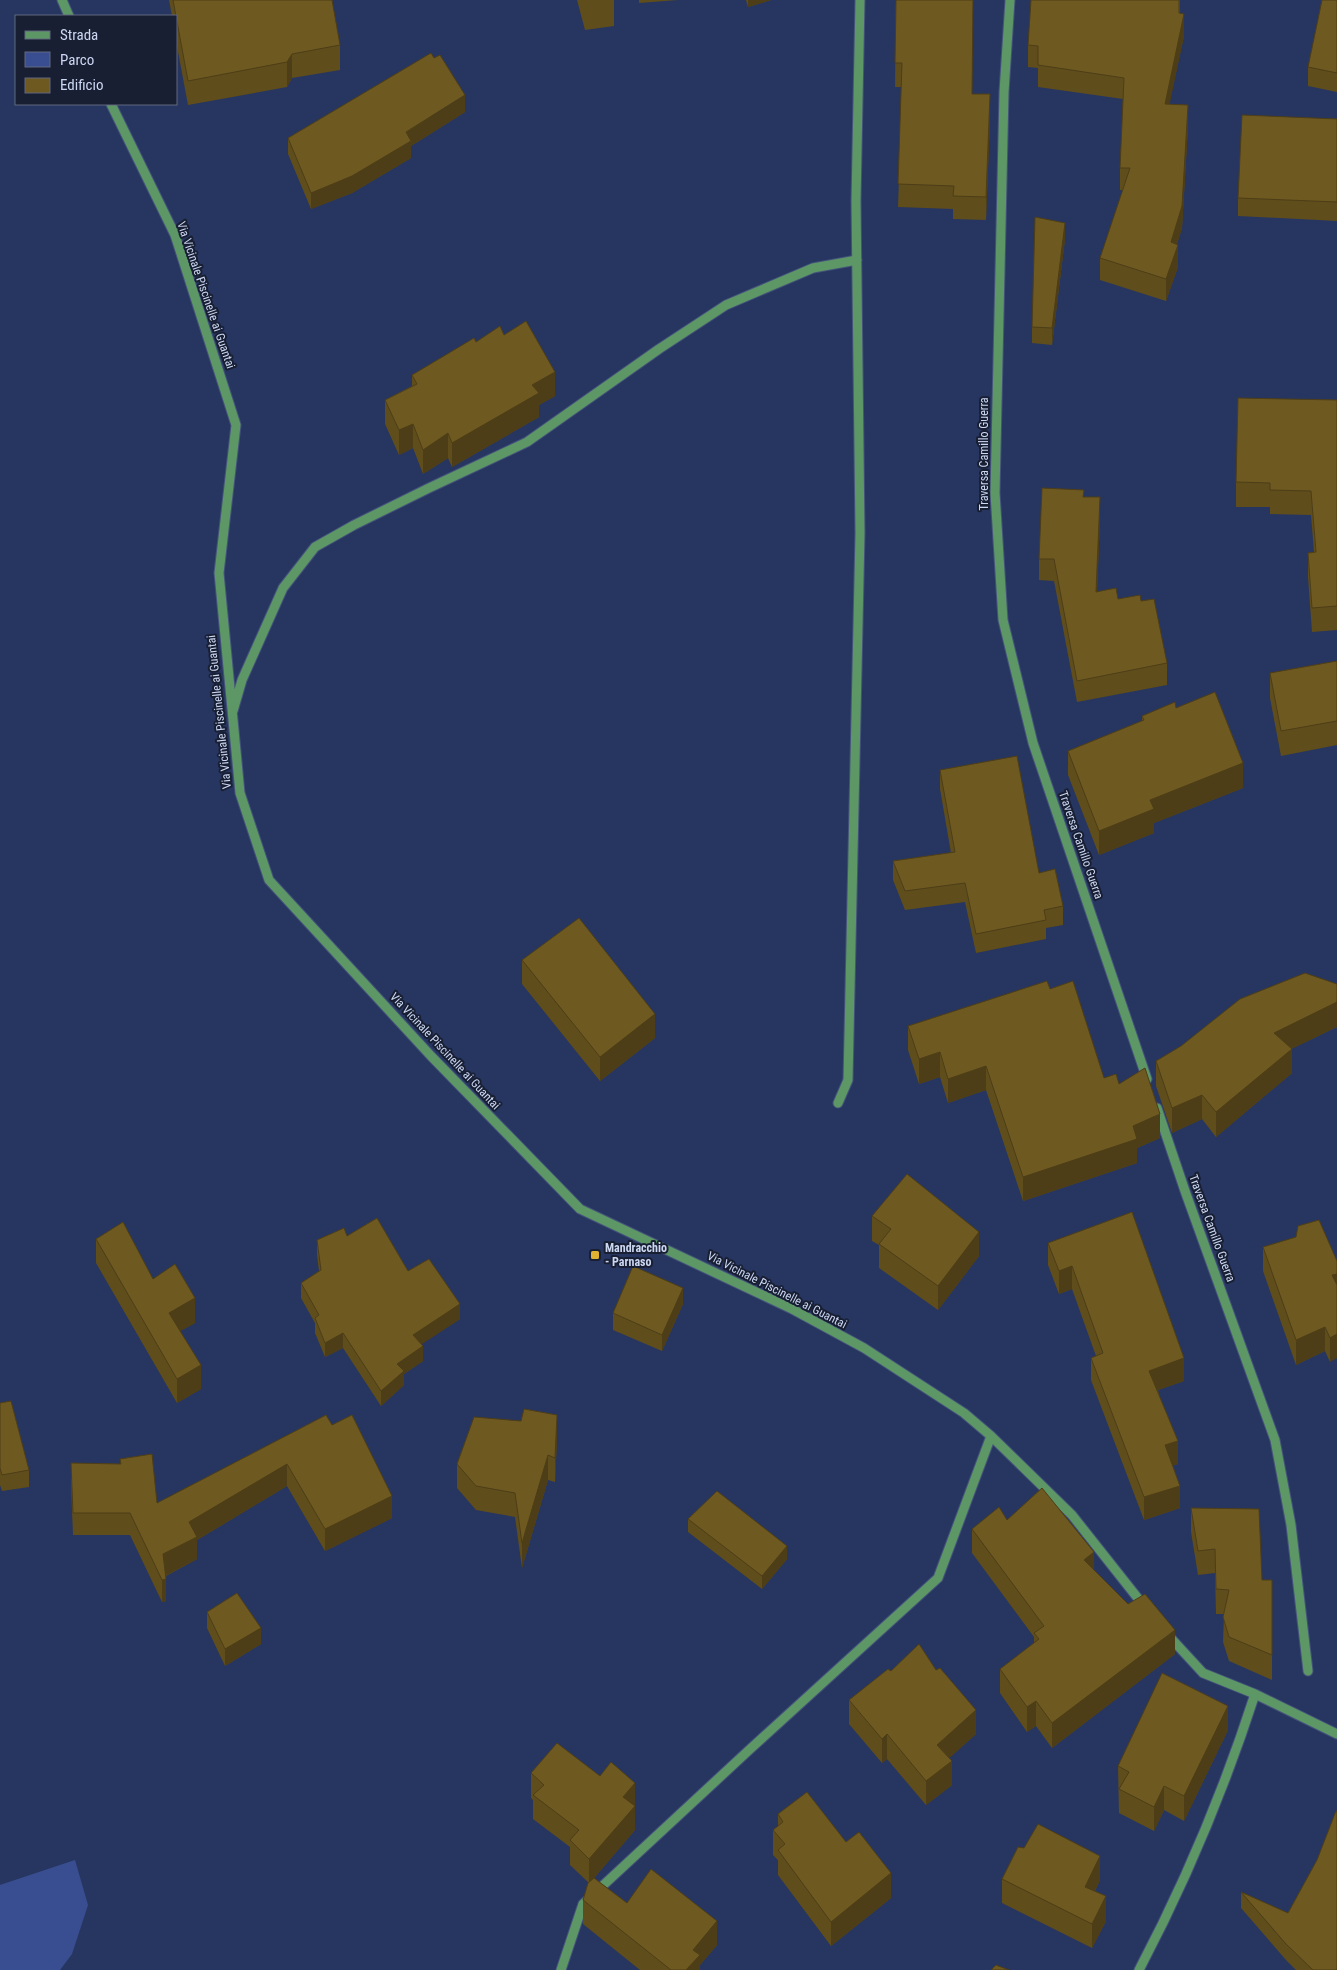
<svg xmlns="http://www.w3.org/2000/svg" width="1337" height="1970" font-family="'Roboto Condensed',sans-serif">
  <style>
    .green { fill: #394e91 }
    .lines { fill: none; stroke-linecap: round; stroke-linejoin: round }
    .minor-casing { stroke: #45537b; stroke-width: 11 }
    .minor { stroke: #5d9766; stroke-width: 9 }
    .wall { fill: #5f4d1c }
    .shaded-wall { fill: #4d3e17 }
    .building { fill: #6e5921; stroke: #4d3e17 }
    .poi-dot { fill: #deb133; stroke: #181f33; stroke-width: 2 }
    .labels { text-anchor: middle; stroke-width: 4; stroke-linejoin: round; paint-order: stroke }
    .street-label { font-size: 12px; fill: #ccd7f2; stroke: #181f33 }
    .poi-label { font-size: 12px; font-weight: bold; fill: #ccd7f2; stroke: #181f33; text-anchor: start }
  </style>
  <rect width="100%" height="100%" fill="#273661"/>
  <path class="green" d="M 75,1860 L 88,1905 L 72,1954 L 60,1970 L 0,1970 L 0,1885 Z"/>
  <g class="lines">
    <defs>
      <path id="minor" d="M 62,0 L 69,16
        M 1010,0 L 1004,92 L 995,493 L 1003,620 L 1033,743 L 1147,1079
        M 111,104 L 175,235 L 236,425 L 219,573 L 240,793 L 269,880 L 431,1056 L 580,1209 L 792,1309 L 864,1348 L 964,1413 L 991,1436 L 1072,1515 L 1144,1606
        M 233,711 L 242,680 L 283,588 L 315,547 L 354,525 L 429,488 L 527,442 L 659,349 L 726,305 L 813,268 L 857,260
        M 838,1103 L 848,1080 L 860,533 L 856,201 L 860,0
        M 1157,1108 L 1185,1191 L 1275,1440 L 1291,1525 L 1308,1671
        M 1168,1635 L 1203,1673 L 1255,1694 L 1337,1734
        M 561,1970 L 583,1904 L 748,1751 L 938,1578 L 991,1436
        M 1139,1970 C 1186,1881 1224,1790 1255,1694"/>
    </defs>
    <use href="#minor" class="minor-casing"/>
    <use href="#minor" class="minor"/>
  </g>
  <path class="wall" d="M 169,0 L 332,0 L 340,45 L 340,70 L 292,78 L 287,87 L 188,105 L 176,41 L 176,16 L 172,16 Z
    M 577,0 L 614,0 L 614,26 L 585,30 Z
    M 639,0 L 678,0 L 639,3 Z
    M 746,0 L 771,0 L 748,7 Z
    M 896,0 L 972,94 L 990,118 L 986,220 L 953,219 L 953,209 L 898,207 L 902,87 L 895,87 Z
    M 1180,0 L 1180,14 L 1184,36 L 1169,104 L 1188,127 L 1182,228 L 1177,244 L 1178,267 L 1166,301 L 1100,280 L 1100,258 L 1123,190 L 1120,190 L 1120,168 L 1123,99 L 1038,87 L 1038,68 L 1028,67 L 1028,45 Z
    M 1337,0 L 1337,92 L 1308,86 L 1308,67 Z
    M 465,112 L 411,146 L 411,158 L 352,193 L 311,209 L 288,154 L 288,138 Z
    M 1337,119 L 1337,221 L 1238,216 L 1238,198 Z
    M 1065,239 L 1052,345 L 1032,343 L 1032,327 Z
    M 504,335 L 555,396 L 539,405 L 539,417 L 452,467 L 448,458 L 423,474 L 413,448 L 399,455 L 385,424 L 385,400 L 412,386 L 412,375 L 476,342 Z
    M 1337,400 L 1337,630 L 1312,632 L 1308,577 L 1308,553 L 1314,552 L 1311,515 L 1270,514 L 1270,507 L 1236,507 L 1236,482 Z
    M 1084,497 L 1100,519 L 1097,592 L 1118,599 L 1141,601 L 1167,663 L 1167,685 L 1077,702 L 1054,581 L 1039,580 L 1039,559 Z
    M 1337,661 L 1337,745 L 1281,756 L 1270,698 L 1270,673 Z
    M 1176,708 L 1243,788 L 1154,823 L 1154,833 L 1099,855 L 1068,775 L 1068,751 L 1142,721 L 1142,716 Z
    M 940,770 L 1039,873 L 1063,906 L 1063,925 L 1046,928 L 1046,939 L 976,953 L 965,902 L 905,910 L 893,880 L 893,861 L 951,853 L 940,789 Z
    M 522,960 L 655,1038 L 600,1081 L 522,984 Z
    M 1337,984 L 1337,1027 L 1291,1049 L 1292,1073 L 1216,1137 L 1202,1119 L 1172,1133 L 1156,1086 L 1156,1061 Z
    M 1050,989 L 1104,1078 L 1119,1084 L 1160,1138 L 1137,1148 L 1137,1163 L 1023,1201 L 986,1090 L 948,1103 L 940,1077 L 919,1084 L 908,1050 L 908,1026 Z
    M 872,1216 L 979,1256 L 938,1310 L 879,1268 L 879,1245 L 872,1241 Z
    M 347,1236 L 408,1271 L 460,1319 L 421,1344 L 423,1361 L 404,1374 L 404,1385 L 381,1406 L 343,1348 L 325,1357 L 315,1333 L 315,1323 L 301,1298 L 301,1283 L 319,1271 L 317,1255 L 317,1240 Z
    M 96,1239 L 153,1279 L 195,1323 L 180,1331 L 201,1389 L 177,1403 L 96,1263 Z
    M 1048,1243 L 1184,1381 L 1158,1390 L 1178,1464 L 1173,1465 L 1180,1508 L 1144,1520 L 1091,1380 L 1091,1358 L 1096,1356 L 1072,1289 L 1059,1294 L 1048,1265 Z
    M 1263,1247 L 1337,1261 L 1330,1362 L 1325,1351 L 1296,1365 L 1263,1271 Z
    M 683,1304 L 662,1351 L 613,1330 L 613,1313 Z
    M 0,1403 L 29,1470 L 29,1487 L 2,1491 L 0,1485 Z
    M 332,1425 L 392,1518 L 325,1551 L 287,1486 L 197,1540 L 197,1559 L 166,1576 L 166,1601 L 162,1602 L 130,1535 L 73,1535 L 71,1485 L 71,1463 L 120,1464 L 120,1459 L 157,1503 Z
    M 557,1439 L 555,1482 L 548,1480 L 522,1568 L 515,1517 L 476,1510 L 457,1488 L 457,1464 Z
    M 1191,1508 L 1262,1580 L 1272,1580 L 1272,1680 L 1229,1661 L 1223,1642 L 1224,1614 L 1216,1614 L 1215,1573 L 1198,1575 L 1191,1532 Z
    M 688,1519 L 787,1559 L 762,1589 L 688,1532 Z
    M 1007,1520 L 1094,1570 L 1175,1654 L 1052,1748 L 1036,1726 L 1027,1732 L 1000,1693 L 1000,1669 L 1034,1644 L 1034,1637 L 972,1553 L 972,1529 Z
    M 207,1612 L 261,1644 L 225,1666 L 207,1628 Z
    M 849,1700 L 976,1734 L 949,1758 L 952,1785 L 926,1805 L 887,1759 L 882,1763 L 849,1724 Z
    M 1228,1730 L 1184,1821 L 1164,1810 L 1154,1831 L 1119,1813 L 1118,1766 Z
    M 531,1773 L 600,1776 L 635,1783 L 635,1830 L 594,1878 L 627,1903 L 717,1945 L 700,1965 L 700,1970 L 640,1970 L 583,1924 L 583,1900 L 589,1883 L 570,1865 L 570,1847 L 533,1819 L 533,1800 L 531,1798 Z
    M 778,1814 L 846,1842 L 891,1898 L 831,1946 L 778,1875 L 778,1860 L 773,1855 L 773,1830 L 778,1826 Z
    M 1317,1860 L 1337,1970 L 1296,1970 L 1286,1960 L 1241,1908 L 1241,1892 L 1288,1913 Z
    M 1002,1879 L 1100,1880 L 1095,1891 L 1106,1921 L 1092,1948 L 1002,1903 Z"/>
  <path class="shaded-wall" d="M 748,0 L 771,0 L 748,7 Z
    M 1184,14 L 1184,36 L 1165,126 L 1165,104 Z
    M 292,54 L 292,78 L 287,87 L 287,62 Z
    M 990,94 L 990,118 L 986,220 L 986,197 Z
    M 465,95 L 465,112 L 411,146 L 411,158 L 352,193 L 311,209 L 311,193 Z
    M 1188,105 L 1188,127 L 1182,228 L 1171,264 L 1171,242 Z
    M 1065,223 L 1065,239 L 1052,345 L 1052,328 Z
    M 1178,245 L 1178,267 L 1166,301 L 1166,279 Z
    M 555,372 L 555,396 L 539,405 L 539,417 L 452,467 L 452,443 L 532,385 Z
    M 413,424 L 413,448 L 399,455 L 399,430 Z
    M 448,433 L 448,458 L 423,474 L 423,450 Z
    M 1100,497 L 1100,519 L 1096,614 L 1096,592 Z
    M 1243,763 L 1243,788 L 1154,823 L 1154,833 L 1099,855 L 1099,831 L 1150,800 Z
    M 1337,1002 L 1337,1027 L 1274,1057 L 1274,1033 Z
    M 655,1014 L 655,1038 L 600,1081 L 600,1057 Z
    M 1292,1049 L 1292,1073 L 1216,1137 L 1216,1112 Z
    M 940,1052 L 940,1077 L 919,1084 L 919,1059 Z
    M 986,1066 L 986,1090 L 948,1103 L 948,1079 Z
    M 1202,1095 L 1202,1119 L 1172,1133 L 1172,1108 Z
    M 1160,1114 L 1160,1138 L 1137,1148 L 1137,1163 L 1023,1201 L 1023,1177 Z
    M 979,1232 L 979,1256 L 938,1310 L 938,1286 Z
    M 1072,1266 L 1072,1289 L 1059,1294 L 1059,1271 Z
    M 1337,1274 L 1337,1298 L 1332,1275 Z
    M 683,1288 L 683,1304 L 662,1351 L 662,1335 Z
    M 195,1298 L 195,1323 L 169,1337 L 169,1313 Z
    M 460,1304 L 460,1319 L 413,1350 L 413,1335 Z
    M 1325,1327 L 1325,1351 L 1296,1365 L 1296,1340 Z
    M 343,1333 L 343,1348 L 325,1357 L 325,1343 Z
    M 1337,1334 L 1337,1358 L 1330,1362 L 1330,1338 Z
    M 423,1346 L 423,1361 L 404,1374 L 404,1385 L 381,1406 L 381,1391 L 397,1364 Z
    M 1184,1358 L 1184,1381 L 1149,1393 L 1149,1371 Z
    M 201,1365 L 201,1389 L 177,1403 L 177,1379 Z
    M 557,1415 L 557,1439 L 555,1482 L 555,1458 Z
    M 1178,1441 L 1178,1464 L 1165,1467 L 1165,1445 Z
    M 548,1455 L 548,1480 L 522,1568 L 522,1543 Z
    M 287,1464 L 287,1486 L 197,1540 L 197,1559 L 163,1577 L 163,1554 L 189,1522 Z
    M 1180,1486 L 1180,1508 L 1144,1520 L 1144,1497 Z
    M 392,1496 L 392,1518 L 325,1551 L 325,1529 Z
    M 787,1546 L 787,1559 L 762,1589 L 762,1576 Z
    M 1094,1552 L 1094,1576 L 1084,1560 Z
    M 166,1579 L 166,1601 L 162,1602 L 162,1580 Z
    M 261,1628 L 261,1644 L 225,1666 L 225,1649 Z
    M 1175,1630 L 1175,1654 L 1052,1748 L 1052,1723 Z
    M 1036,1701 L 1036,1726 L 1027,1732 L 1027,1707 Z
    M 1228,1706 L 1228,1730 L 1184,1821 L 1184,1796 Z
    M 976,1710 L 976,1734 L 937,1769 L 937,1745 Z
    M 887,1734 L 887,1759 L 882,1763 L 882,1739 Z
    M 952,1761 L 952,1785 L 926,1805 L 926,1781 Z
    M 635,1783 L 635,1830 L 589,1884 L 589,1859 L 623,1797 Z
    M 1164,1786 L 1164,1810 L 1154,1831 L 1154,1807 Z
    M 1100,1856 L 1100,1880 L 1085,1911 L 1085,1887 Z
    M 891,1873 L 891,1898 L 831,1946 L 831,1922 Z
    M 1106,1896 L 1106,1921 L 1092,1948 L 1092,1924 Z
    M 717,1921 L 717,1945 L 700,1965 L 700,1970 L 686,1970 L 693,1950 Z"/>
  <path class="building" d="M 173,0 L 332,0 L 340,45 L 292,54 L 287,62 L 188,81 Z
    M 896,0 L 973,0 L 972,94 L 990,94 L 986,197 L 953,196 L 954,186 L 898,184 L 902,63 L 895,63 Z
    M 1031,0 L 1179,0 L 1179,13 L 1184,14 L 1165,104 L 1188,105 L 1182,206 L 1171,242 L 1178,245 L 1166,279 L 1100,258 L 1130,168 L 1120,168 L 1124,78 L 1038,65 L 1038,46 L 1028,45 Z
    M 1322,0 L 1337,0 L 1337,73 L 1308,67 Z
    M 431,53 L 434,58 L 440,55 L 465,95 L 406,132 L 411,141 L 352,176 L 311,193 L 288,138 Z
    M 1242,115 L 1337,119 L 1337,202 L 1238,198 Z
    M 1035,217 L 1065,223 L 1052,328 L 1032,327 Z
    M 526,321 L 555,372 L 532,385 L 539,393 L 452,443 L 448,433 L 423,450 L 413,424 L 399,430 L 385,400 L 417,384 L 412,375 L 474,338 L 476,342 L 500,326 L 504,335 Z
    M 1238,398 L 1337,400 L 1337,606 L 1312,608 L 1308,553 L 1316,552 L 1311,491 L 1270,490 L 1270,483 L 1236,482 Z
    M 1042,488 L 1084,490 L 1083,497 L 1100,497 L 1096,592 L 1116,588 L 1118,599 L 1140,595 L 1141,601 L 1154,599 L 1167,663 L 1077,681 L 1054,559 L 1039,559 Z
    M 1337,661 L 1337,721 L 1281,731 L 1270,673 Z
    M 1215,692 L 1243,763 L 1150,800 L 1154,809 L 1099,831 L 1068,751 L 1144,720 L 1142,716 L 1175,702 L 1176,708 Z
    M 1017,756 L 1039,873 L 1055,869 L 1063,906 L 1044,910 L 1046,920 L 976,934 L 965,883 L 905,891 L 893,861 L 955,852 L 940,770 Z
    M 579,918 L 655,1014 L 600,1057 L 522,960 Z
    M 1305,973 L 1337,984 L 1337,1002 L 1274,1033 L 1292,1049 L 1216,1112 L 1202,1095 L 1172,1108 L 1156,1061 L 1181,1046 L 1240,999 Z
    M 1047,981 L 1050,989 L 1073,981 L 1104,1078 L 1116,1074 L 1119,1084 L 1145,1068 L 1160,1114 L 1133,1126 L 1137,1139 L 1023,1177 L 986,1066 L 948,1079 L 940,1052 L 919,1059 L 908,1026 Z
    M 907,1174 L 979,1232 L 938,1286 L 879,1244 L 891,1229 L 872,1216 Z
    M 1132,1212 L 1184,1358 L 1149,1371 L 1178,1441 L 1165,1445 L 1180,1486 L 1144,1497 L 1091,1358 L 1103,1353 L 1072,1266 L 1059,1271 L 1048,1243 Z
    M 377,1218 L 408,1271 L 429,1259 L 460,1304 L 413,1335 L 423,1346 L 397,1364 L 404,1371 L 381,1391 L 343,1333 L 325,1343 L 315,1318 L 319,1315 L 301,1283 L 321,1270 L 317,1240 L 344,1228 L 347,1236 Z
    M 1319,1220 L 1337,1261 L 1337,1274 L 1332,1275 L 1337,1285 L 1337,1334 L 1330,1338 L 1325,1327 L 1296,1340 L 1263,1247 L 1296,1237 L 1298,1226 Z
    M 123,1222 L 153,1279 L 175,1264 L 195,1298 L 169,1313 L 201,1365 L 177,1379 L 96,1239 Z
    M 633,1266 L 683,1288 L 662,1335 L 613,1313 Z
    M 11,1401 L 29,1470 L 2,1475 L 0,1468 L 0,1403 Z
    M 524,1409 L 557,1415 L 555,1458 L 548,1455 L 522,1543 L 515,1493 L 476,1486 L 457,1464 L 474,1417 L 521,1421 Z
    M 326,1415 L 332,1425 L 352,1415 L 392,1496 L 325,1529 L 287,1464 L 189,1522 L 197,1537 L 163,1554 L 166,1579 L 162,1580 L 130,1513 L 73,1513 L 71,1463 L 121,1464 L 120,1459 L 152,1454 L 157,1503 Z
    M 1042,1488 L 1094,1552 L 1084,1560 L 1128,1604 L 1145,1594 L 1175,1630 L 1052,1723 L 1036,1701 L 1027,1707 L 1000,1669 L 1039,1639 L 1034,1633 L 1044,1626 L 972,1529 L 999,1507 L 1007,1520 Z
    M 717,1491 L 787,1546 L 762,1576 L 688,1519 Z
    M 1191,1508 L 1259,1509 L 1262,1580 L 1272,1580 L 1272,1655 L 1229,1637 L 1223,1617 L 1229,1590 L 1216,1589 L 1215,1549 L 1198,1551 Z
    M 237,1593 L 261,1628 L 225,1649 L 207,1612 Z
    M 919,1644 L 936,1670 L 940,1668 L 976,1710 L 937,1745 L 952,1761 L 926,1781 L 887,1734 L 882,1739 L 849,1700 L 888,1669 L 891,1671 Z
    M 1162,1673 L 1228,1706 L 1184,1796 L 1164,1786 L 1154,1807 L 1119,1789 L 1129,1772 L 1118,1766 Z
    M 557,1743 L 600,1776 L 611,1762 L 635,1783 L 623,1797 L 635,1806 L 589,1859 L 570,1840 L 579,1830 L 533,1795 L 544,1785 L 531,1773 Z
    M 807,1792 L 846,1842 L 859,1832 L 891,1873 L 831,1922 L 778,1850 L 785,1844 L 773,1830 L 783,1822 L 778,1814 Z
    M 1336,1811 L 1337,1811 L 1337,1970 L 1313,1970 L 1286,1944 L 1241,1892 L 1288,1913 L 1317,1860 Z
    M 1038,1824 L 1100,1856 L 1085,1887 L 1106,1896 L 1092,1924 L 1002,1879 L 1018,1847 L 1024,1848 Z
    M 651,1869 L 717,1921 L 693,1950 L 700,1955 L 686,1970 L 671,1970 L 583,1900 L 588,1883 L 594,1878 L 627,1903 Z
    M 996,1965 L 1009,1970 L 991,1970 Z"/>
  <rect class="poi-dot" x="590" y="1250" width="10" height="10" rx="2.5"/>
  <g class="labels">
    <g class="street-label">
      <text transform="translate(206 295) rotate(71)" y="4">Via Vicinale Piscinelle ai Guantai</text>
      <text transform="translate(984 454) rotate(-90)" y="4">Traversa Camillo Guerra</text>
      <text transform="translate(219 712) rotate(-96)" y="4">Via Vicinale Piscinelle ai Guantai</text>
      <text transform="translate(1081 845) rotate(71)" y="4">Traversa Camillo Guerra</text>
      <text transform="translate(445 1051) rotate(47)" y="4">Via Vicinale Piscinelle ai Guantai</text>
      <text transform="translate(1212 1228) rotate(70)" y="4">Traversa Camillo Guerra</text>
      <text transform="translate(777 1290) rotate(27)" y="4">Via Vicinale Piscinelle ai Guantai</text>
    </g>
    <g class="poi-label">
      <text x="605" y="1252">Mandracchio<tspan x="605" dy="14">- Parnaso</tspan></text>
    </g>
  </g>
  <rect x="15" y="15" width="162" height="90" fill="#181f33" stroke="#60697f"/>
  <rect x="25" y="31" width="25" height="8" fill="#5d9766" stroke="#60697f"/>
  <text x="60" y="40" font-size="15" fill="#ccd7f2">Strada</text>
  <rect x="25" y="52" width="25" height="15" fill="#394e91" stroke="#60697f"/>
  <text x="60" y="65" font-size="15" fill="#ccd7f2">Parco</text>
  <rect x="25" y="78" width="25" height="15" fill="#6e5921" stroke="#60697f"/>
  <text x="60" y="90" font-size="15" fill="#ccd7f2">Edificio</text>
</svg>
